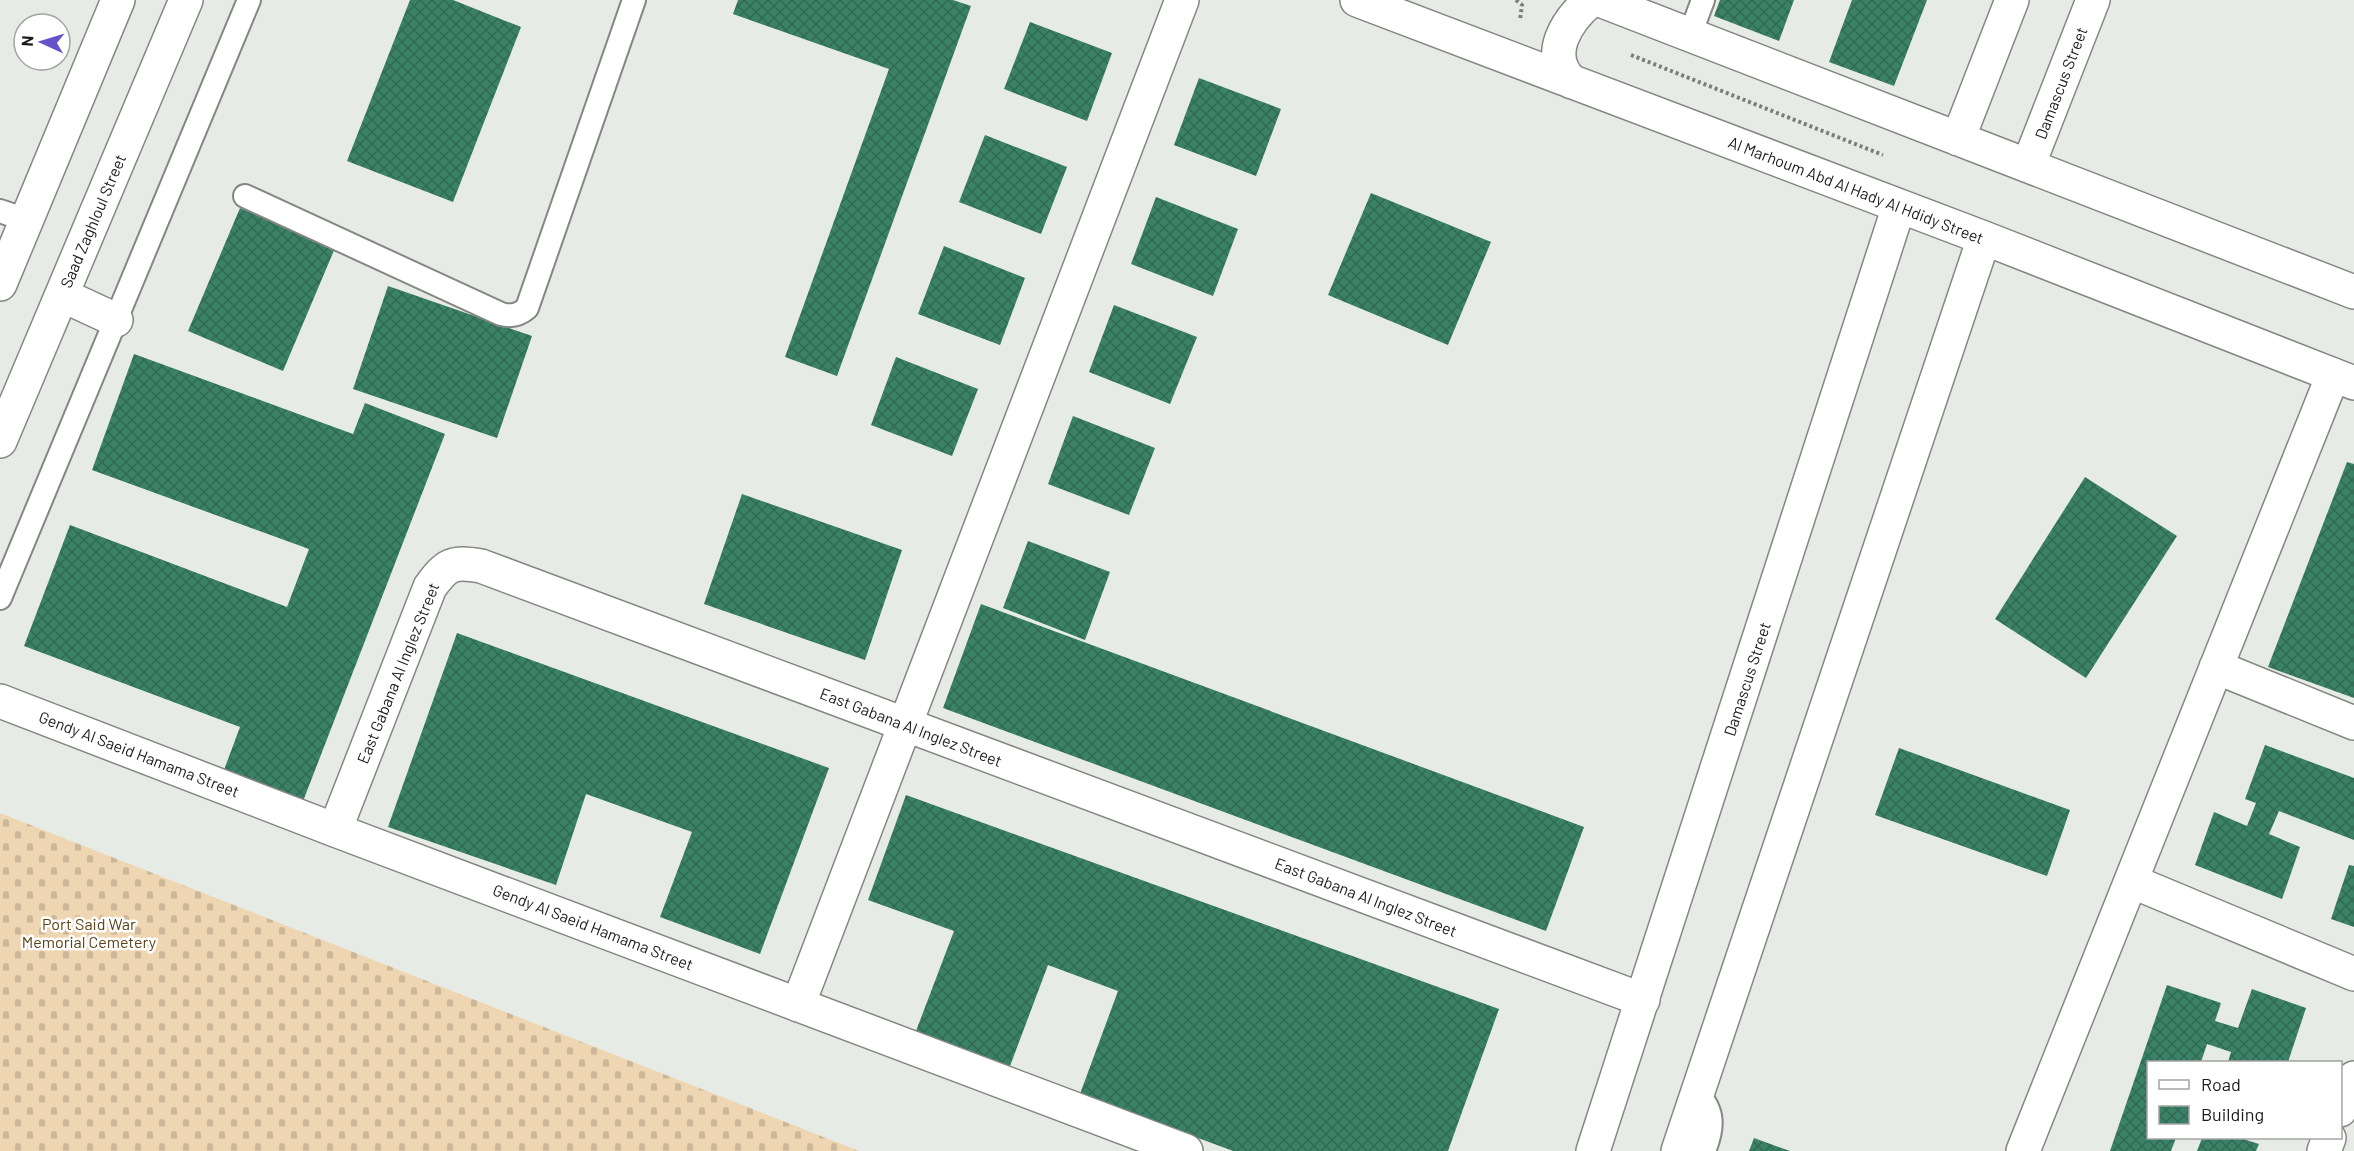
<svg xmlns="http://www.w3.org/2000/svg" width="2354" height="1151" font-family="Barlow,sans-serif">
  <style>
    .cemetery { fill: url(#cemetery-stones) }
    .building { fill: url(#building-cross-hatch) }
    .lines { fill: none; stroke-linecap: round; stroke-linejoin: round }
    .lane-casing { stroke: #848783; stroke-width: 26 }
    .street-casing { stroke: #848783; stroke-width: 36 }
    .secondary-casing { stroke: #848783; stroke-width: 36 }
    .primary-casing { stroke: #848783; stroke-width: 36 }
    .path { stroke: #7a7d79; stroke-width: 4; stroke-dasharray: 3 3; stroke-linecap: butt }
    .lane { stroke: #fff; stroke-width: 22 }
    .street { stroke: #fff; stroke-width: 33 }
    .secondary { stroke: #fff; stroke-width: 33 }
    .primary { stroke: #fff; stroke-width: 33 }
    .labels { text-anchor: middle; stroke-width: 5; stroke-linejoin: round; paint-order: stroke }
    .street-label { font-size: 16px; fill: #1b1c1a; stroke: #fff }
    .park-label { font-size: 16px; fill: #5c4218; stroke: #fff }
  </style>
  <defs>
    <pattern id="cemetery-stones" width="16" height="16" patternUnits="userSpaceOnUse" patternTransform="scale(1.5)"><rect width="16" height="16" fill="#efd6b2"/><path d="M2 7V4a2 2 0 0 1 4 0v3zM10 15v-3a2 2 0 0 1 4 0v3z" fill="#ccb798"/></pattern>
    <pattern id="building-cross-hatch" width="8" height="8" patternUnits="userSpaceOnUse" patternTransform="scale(1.5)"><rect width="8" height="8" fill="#3a8167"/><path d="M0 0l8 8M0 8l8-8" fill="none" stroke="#306954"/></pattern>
  </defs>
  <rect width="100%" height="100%" fill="#e7ebe5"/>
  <path class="cemetery" d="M 0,813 L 859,1151 L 0,1151 Z"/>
  <path class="building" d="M 410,0 L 453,0 L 521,27 L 453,202 L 347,161 Z
    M 738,0 L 953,0 L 971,6 L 837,376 L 785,357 L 889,69 L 733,14 Z
    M 1720,0 L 1794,0 L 1779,41 L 1714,16 Z
    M 1852,0 L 1927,0 L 1894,86 L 1829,62 Z
    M 1030,22 L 1112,53 L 1087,121 L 1004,89 Z
    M 1199,78 L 1281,109 L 1256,176 L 1174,145 Z
    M 985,135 L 1067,167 L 1041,234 L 959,202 Z
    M 1371,193 L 1491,242 L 1448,345 L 1328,295 Z
    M 1156,197 L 1238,229 L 1213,296 L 1131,264 Z
    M 240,208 L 335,248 L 283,371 L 188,331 Z
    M 944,246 L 1025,278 L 1000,345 L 918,314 Z
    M 388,286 L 532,336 L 497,438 L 353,389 Z
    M 1114,305 L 1197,337 L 1170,404 L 1089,372 Z
    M 134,354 L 353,434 L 365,403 L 445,434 L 300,809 L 221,778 L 240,727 L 24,646 L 70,525 L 287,607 L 309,549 L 92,470 Z
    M 896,357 L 978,389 L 952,456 L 871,425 Z
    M 1073,416 L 1155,448 L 1129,515 L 1048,484 Z
    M 2347,462 L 2354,464 L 2354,698 L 2268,667 Z
    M 2085,477 L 2177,536 L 2086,678 L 1995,619 Z
    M 742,494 L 902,550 L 865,660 L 704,604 Z
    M 1028,541 L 1110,572 L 1085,640 L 1003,608 Z
    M 981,604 L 1584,827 L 1546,931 L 943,708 Z
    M 457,633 L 829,768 L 760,954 L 660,917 L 692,832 L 586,794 L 556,885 L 388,827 Z
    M 2265,745 L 2354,778 L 2354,840 L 2279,811 L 2269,834 L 2300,847 L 2282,899 L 2195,865 L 2214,812 L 2247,826 L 2256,803 L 2245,799 Z
    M 1899,748 L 2070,810 L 2047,876 L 1875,815 Z
    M 906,795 L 1499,1009 L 1448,1151 L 1233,1151 L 1080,1094 L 1118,991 L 1048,965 L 1010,1066 L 916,1031 L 954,931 L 868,900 Z
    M 2349,865 L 2354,866 L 2354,927 L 2331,919 Z
    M 2167,985 L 2221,1003 L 2215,1021 L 2238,1028 L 2252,989 L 2306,1008 L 2288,1062 L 2228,1062 L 2231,1052 L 2207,1044 L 2201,1062 L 2148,1062 L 2148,1138 L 2176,1138 L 2171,1151 L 2110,1151 Z
    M 1754,1138 L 1790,1151 L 1749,1151 Z
    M 2202,1138 L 2240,1138 L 2259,1144 L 2256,1151 L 2197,1151 Z"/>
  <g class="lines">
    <defs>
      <path id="lane" d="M 1690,35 L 1703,0
        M 245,196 L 501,314 C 512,317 519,315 527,308 L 634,0
        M 0,211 L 26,220
        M 0,598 L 249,0
        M 1697,1094 C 1715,1111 1713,1129 1704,1151"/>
      <path id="street" d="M 2216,667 L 2354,723
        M 0,701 L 335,830 L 1186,1151
        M 335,830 L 430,587 C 447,564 452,561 481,566 L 1643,1000
        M 2131,881 L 2354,974
        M 798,1005 L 1182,0
        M 2340,1110 L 2354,1078
        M 2023,1151 L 2333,375
        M 2324,1151 L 2329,1138"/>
      <path id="secondary" d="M 1357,0 L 1984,238 L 2354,383
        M 1600,0 L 2354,292
        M 1572,82 C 1543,56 1567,20 1591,0
        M 1958,139 L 2012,0
        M 2028,166 L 2093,0
        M 1593,1151 L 1899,206
        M 1678,1151 L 1984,238"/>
      <path id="primary" d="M 0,284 L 118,0
        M 62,295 L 116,320
        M 0,441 L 186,0"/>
    </defs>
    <use href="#lane" class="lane-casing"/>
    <use href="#street" class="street-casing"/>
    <use href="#secondary" class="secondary-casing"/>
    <use href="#primary" class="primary-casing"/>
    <path class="path" d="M 1516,0 L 1522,5 L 1520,20
      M 1631,55 L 1883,155"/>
    <use href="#lane" class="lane"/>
    <use href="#street" class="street"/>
    <use href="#secondary" class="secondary"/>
    <use href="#primary" class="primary"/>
  </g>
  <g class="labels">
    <g class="street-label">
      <text transform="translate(2061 83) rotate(-69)" y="6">Damascus Street</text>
      <text transform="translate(1856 190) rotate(21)" y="6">Al Marhoum Abd Al Hady Al Hdidy Street</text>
      <text transform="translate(93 221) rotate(-67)" y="6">Saad Zaghloul Street</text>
      <text transform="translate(398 673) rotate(-68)" y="6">East Gabana Al Inglez Street</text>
      <text transform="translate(1747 679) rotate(-72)" y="6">Damascus Street</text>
      <text transform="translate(911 727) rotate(21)" y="6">East Gabana Al Inglez Street</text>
      <text transform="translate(139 754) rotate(21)" y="6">Gendy Al Saeid Hamama Street</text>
      <text transform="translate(1366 897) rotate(21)" y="6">East Gabana Al Inglez Street</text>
      <text transform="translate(593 927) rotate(21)" y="6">Gendy Al Saeid Hamama Street</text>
    </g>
    <g class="park-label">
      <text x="89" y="930">Port Said War<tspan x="89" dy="18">Memorial Cemetery</tspan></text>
    </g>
  </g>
  <rect x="2147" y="1061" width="195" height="78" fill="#ffffff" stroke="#a4a4a3" stroke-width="1.5"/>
  <rect x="2159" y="1080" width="30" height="9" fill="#ffffff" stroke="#a4a4a3" stroke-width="1.5"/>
  <text x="2201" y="1091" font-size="18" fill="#1b1c1a">Road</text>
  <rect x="2159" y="1106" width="30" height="18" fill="url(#building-cross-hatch)" stroke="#a4a4a3" stroke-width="1.5"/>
  <text x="2201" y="1121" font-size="18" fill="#1b1c1a">Building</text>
  <g transform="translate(42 42) rotate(274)"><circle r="28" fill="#ffffff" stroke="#a4a4a3" stroke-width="1.5"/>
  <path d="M0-4.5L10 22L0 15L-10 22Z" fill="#6652cb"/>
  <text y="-9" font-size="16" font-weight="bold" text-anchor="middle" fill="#1b1c1a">N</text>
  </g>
</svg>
